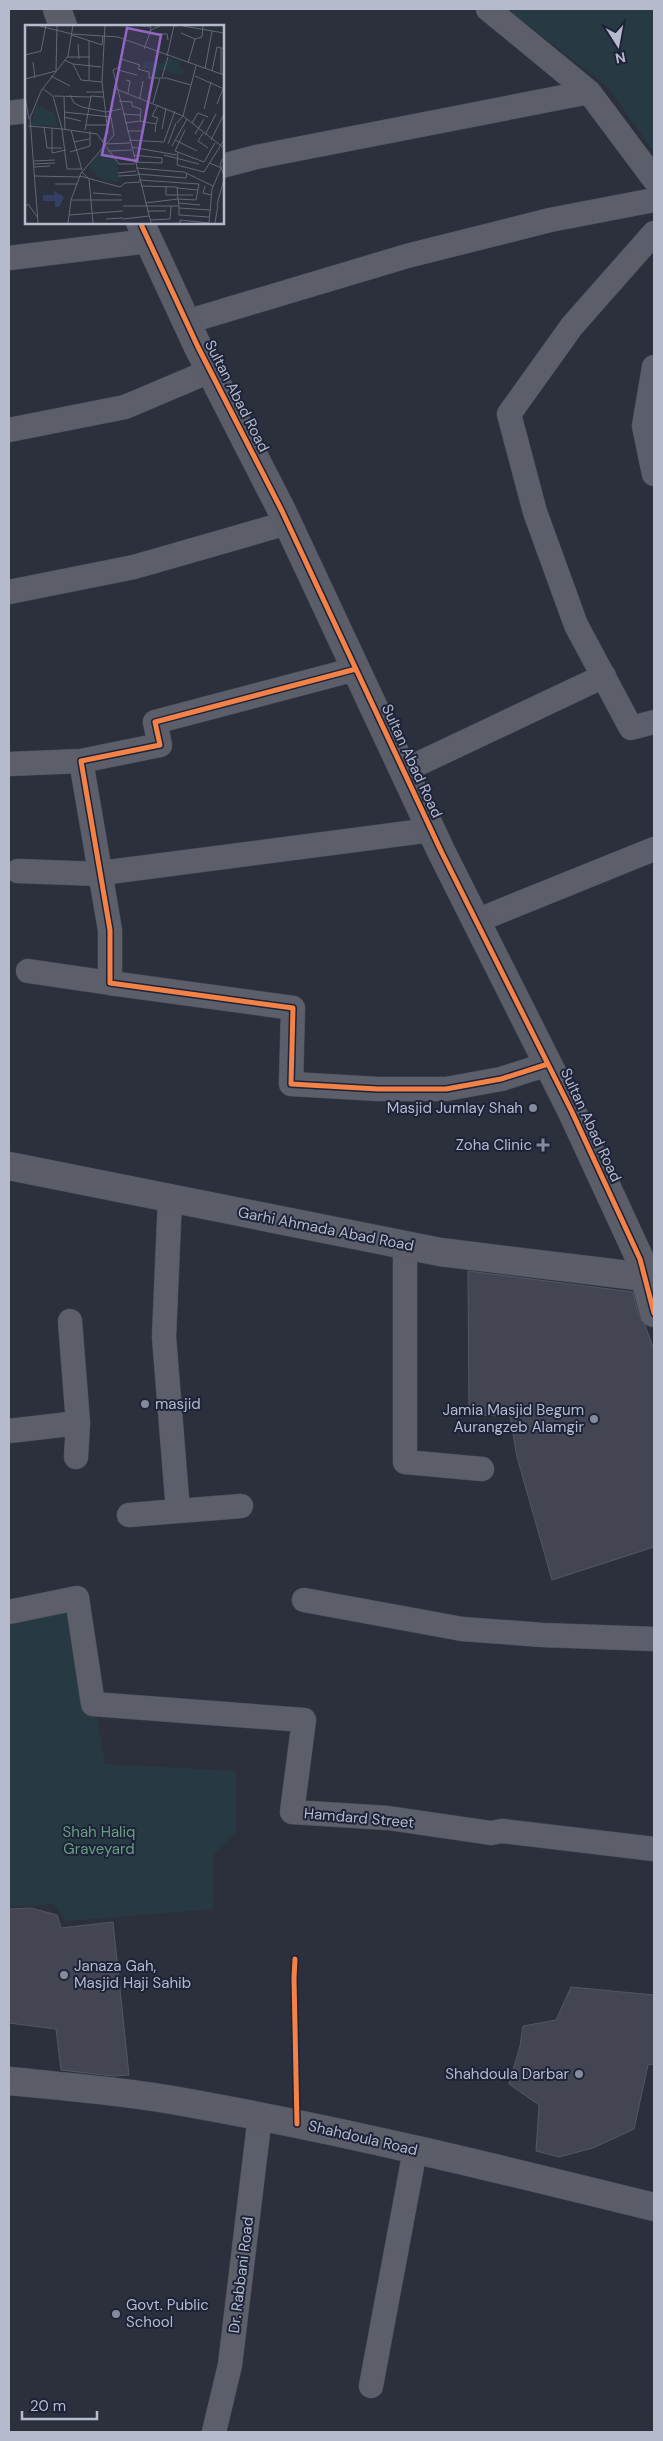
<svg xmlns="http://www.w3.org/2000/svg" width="663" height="2441" font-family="'DM Sans',sans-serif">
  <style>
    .green { fill: #273a43 }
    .building { fill: #434652; stroke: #535763 }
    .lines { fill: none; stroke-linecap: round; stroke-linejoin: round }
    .street-casing { stroke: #484b55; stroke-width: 25 }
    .secondary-casing { stroke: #484b55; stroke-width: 29 }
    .street { stroke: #5c5f6a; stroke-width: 24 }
    .secondary { stroke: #5b5d68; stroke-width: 28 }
    .cycleway-casing { stroke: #1d2338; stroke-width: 8 }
    .cycleway { stroke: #f48246; stroke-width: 5 }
    .poi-dot { fill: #858a9a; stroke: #1d2338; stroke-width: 2 }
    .labels { text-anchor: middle; stroke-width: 4; stroke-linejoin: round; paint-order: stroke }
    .street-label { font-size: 15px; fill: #b6bacd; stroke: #1d2338 }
    .poi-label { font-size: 15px; fill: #b6bacd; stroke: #1d2338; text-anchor: end }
    .park-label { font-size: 15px; fill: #6b9f81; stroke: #1d2338 }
    .inset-road { fill: none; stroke: #636776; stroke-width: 1 }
    .view { fill: #9365c5; fill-opacity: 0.15; stroke: #9365c5; stroke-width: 2.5 }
    .inset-edge { fill: none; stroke: #b6bacd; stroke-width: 2.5 }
  </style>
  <rect width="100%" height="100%" fill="#2b303c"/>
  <path class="green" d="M 507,9 L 654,9 L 654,152 L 608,87 Z
    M 77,1598 L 105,1764 L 236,1771 L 236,1832 L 214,1854 L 213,1909 L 67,1921 L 53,1904 L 9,1907 L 9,1613 Z"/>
  <path class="building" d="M 468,1271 L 633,1292 L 639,1317 L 645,1325 L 654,1350 L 654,1547 L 552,1580 L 517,1457 L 510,1416 L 469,1415 Z
    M 31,1908 L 57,1915 L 61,1928 L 113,1922 L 129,2075 L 113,2076 L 61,2070 L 56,2029 L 9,2023 L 9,1909 Z
    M 571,1987 L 654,1995 L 654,2064 L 648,2065 L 634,2129 L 593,2148 L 559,2157 L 536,2151 L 539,2105 L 509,2084 L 520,2046 L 523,2026 L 556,2020 Z"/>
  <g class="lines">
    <defs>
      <path id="street" d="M 488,9 L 589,92 L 654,179
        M 9,113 L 26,111
        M 222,166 L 256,157 L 589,92
        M 654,233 L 572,326 L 509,414 L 535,512 L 576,625 L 631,728 L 654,722
        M 9,258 L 149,241
        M 186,322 L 407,256 L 550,220 L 654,200
        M 654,367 L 644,426 L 654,474
        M 9,430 L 125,407 L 210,371
        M 9,592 L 134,567 L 287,523
        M 356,669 L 155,722 L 160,745 L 81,761 L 110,930 L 110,983 L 293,1008 L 291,1084 L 378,1089 L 446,1089 L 501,1079 L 548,1064
        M 9,764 L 81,761
        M 403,771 L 604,676
        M 18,871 L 100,874
        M 101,873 L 431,830
        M 476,921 L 654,849
        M 28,971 L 110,983
        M 170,1198 L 164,1337 L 178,1511
        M 405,1245 L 405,1462 L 482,1469
        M 70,1321 L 78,1423 L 76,1457
        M 9,1431 L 78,1423
        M 129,1515 L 241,1506
        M 304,1600 L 462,1629 L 543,1635 L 654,1639
        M 9,1612 L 77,1598 L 93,1704 L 304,1720 L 292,1812 L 388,1818 L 491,1833 L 502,1831 L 654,1849
        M 371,2386 L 415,2150
        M 214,2432 L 230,2365 L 260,2116"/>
      <path id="secondary" d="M 57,9 L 63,26
        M 140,222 L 198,347 L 282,511 L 441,851 L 572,1112 L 640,1259 L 654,1313
        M 9,1166 L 440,1252 L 645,1277
        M 9,2081 C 69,2087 130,2092 189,2103 C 346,2131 500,2169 654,2207"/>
    </defs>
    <use href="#street" class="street-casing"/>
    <use href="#secondary" class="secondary-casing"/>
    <use href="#street" class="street"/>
    <use href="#secondary" class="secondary"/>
    <defs>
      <path id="cycleway" d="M 140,222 L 198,347 L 282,511 L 441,851 L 572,1112 L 640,1259 L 654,1313
        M 356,669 L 155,722 L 160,745 L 81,761 L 110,930 L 110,983 L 293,1008 L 291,1084 L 378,1089 L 446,1089 L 501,1079 L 548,1064
        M 295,1959 L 294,1978 L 297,2124"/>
    </defs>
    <use href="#cycleway" class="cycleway-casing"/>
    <use href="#cycleway" class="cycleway"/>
  </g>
  <g class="poi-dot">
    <circle cx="533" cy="1108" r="5"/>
    <path d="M540.5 1137.5h5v5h5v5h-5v5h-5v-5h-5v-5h5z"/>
    <circle cx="145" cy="1404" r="5"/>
    <circle cx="594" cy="1419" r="5"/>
    <circle cx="64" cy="1975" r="5"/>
    <circle cx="579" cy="2074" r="5"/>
    <circle cx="116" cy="2314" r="5"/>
  </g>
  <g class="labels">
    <g class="street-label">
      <text transform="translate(237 396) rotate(63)" y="5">Sultan Abad Road</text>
      <text transform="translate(412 761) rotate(65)" y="5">Sultan Abad Road</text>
      <text transform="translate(591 1125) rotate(65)" y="5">Sultan Abad Road</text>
      <text transform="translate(326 1229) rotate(11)" y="5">Garhi Ahmada Abad Road</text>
      <text transform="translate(359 1818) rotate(5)" y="5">Hamdard Street</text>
      <text transform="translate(363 2138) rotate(13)" y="5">Shahdoula Road</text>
      <text transform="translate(241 2275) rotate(-83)" y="5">Dr. Rabbani Road</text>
    </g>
    <g class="poi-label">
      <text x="523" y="1113">Masjid Jumlay Shah</text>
      <text x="532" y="1150">Zoha Clinic</text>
      <text x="155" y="1409" text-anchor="start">masjid</text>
      <text x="584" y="1415">Jamia Masjid Begum<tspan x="584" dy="17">Aurangzeb Alamgir</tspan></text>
      <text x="74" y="1971" text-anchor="start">Janaza Gah,<tspan x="74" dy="17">Masjid Haji Sahib</tspan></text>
      <text x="569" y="2079">Shahdoula Darbar</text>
      <text x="126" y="2310" text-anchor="start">Govt. Public<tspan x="126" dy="17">School</tspan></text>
    </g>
    <g class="park-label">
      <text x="99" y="1837">Shah Haliq<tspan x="99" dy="17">Graveyard</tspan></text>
    </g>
  </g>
  <g transform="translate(25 25)">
    <rect width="199" height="199" fill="#2b303c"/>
    <path d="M 144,33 L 155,37 L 154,42 L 159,45 L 157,50 L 137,45 L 134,45 L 134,53 L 124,53 L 124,44 L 117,42 L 120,35 L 142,39 ZM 11,80 L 30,88 L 33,101 L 6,100 ZM 79,120 L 93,139 L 94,157 L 76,154 L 63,142 Z" fill="#273a43"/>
    <path d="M 29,166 L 39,172 L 34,182 L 30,182 L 30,176 L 18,176 L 18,170 L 29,170 Z" fill="#343f66"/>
    <path class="inset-road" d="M 11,0 L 47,9 L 93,12 L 199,50M 105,0 L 126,2 L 125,6M 158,1 L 199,8M 156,8 L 170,14M 133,9 L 142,9 L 143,15M 47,10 L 77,20 L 78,11M 53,19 L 54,34M 119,24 L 126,5 L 137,0M 0,30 L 16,26 L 21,0M 142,31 L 149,1 L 158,0M 42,32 L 65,32M 96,34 L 115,40 L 113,44 L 124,47 L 124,53 L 141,53 L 166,60M 39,35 L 48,39 L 56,55 L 77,57M 8,37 L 10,53M 163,38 L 170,14 L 177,12 L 178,0M 48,39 L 76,42M 180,44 L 187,6M 88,45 L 126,198M 88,45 L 94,42 L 99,15M 93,45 L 112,50M 187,46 L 192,22 L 196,23M 196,49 L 196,23 L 199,23M 26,51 L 45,61M 170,51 L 199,64M 137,52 L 143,32M 0,54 L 31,46 L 32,0M 64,55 L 64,16M 101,55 L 105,56 L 103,68M 18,64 L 28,71 L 37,104 L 72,109 L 94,139 L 110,139M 91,64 L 158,91 L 199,123M 61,67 L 78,67M 45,70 L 49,78 L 57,82 L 81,87 L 96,84M 29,71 L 66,72M 0,72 L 4,94M 39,72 L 40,105M 115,73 L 118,56M 94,76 L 107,77 L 107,81 L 116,84 L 115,96 L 100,98M 128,78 L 135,53M 192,79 L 198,64M 179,84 L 186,57M 39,87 L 86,92 L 89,110 L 56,148 L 46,175 L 43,198M 98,89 L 115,90M 39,92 L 56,96M 115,96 L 131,99 L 130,107M 152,98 L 158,91 L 171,41M 167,98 L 173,88 L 183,92M 131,99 L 133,93 L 127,91 L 133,80M 61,100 L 83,100M 3,101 L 37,104 L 42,144 L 57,144M 19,102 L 22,123 L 37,123M 27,103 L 27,128 L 41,125M 137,104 L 141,83M 46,105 L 57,145M 60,105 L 66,71 L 78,72M 160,105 L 150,126 L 179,137 L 190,118M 102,106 L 119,106M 178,108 L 173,116 L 183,123M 170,109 L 179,94M 180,110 L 191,89M 104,115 L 139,117 L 150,86M 150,115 L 172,126M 186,115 L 198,91M 77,116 L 83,108 L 77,57 L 80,0M 49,117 L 64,114M 79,119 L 105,118M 143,119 L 151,98M 147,121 L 162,94M 106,122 L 152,130M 83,126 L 107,125M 45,127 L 65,121 L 65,106M 153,127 L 152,140 L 179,147 L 199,115M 108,130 L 137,133 L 137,138 L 109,137M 139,130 L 174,139M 199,132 L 195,139 L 199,151M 8,136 L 30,135M 8,139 L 30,138M 9,142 L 25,141M 111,143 L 159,147 L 188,161M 57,147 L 64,154 L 68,198M 93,148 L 111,146M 112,149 L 161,153 L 162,148M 9,151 L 55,152M 55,151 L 95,162 L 100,158 L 115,157M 93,151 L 112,150M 114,155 L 174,159 L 171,175 L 153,174 L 152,162 L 116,161M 30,159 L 52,159M 141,161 L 141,170 L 168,170M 180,161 L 178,168 L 186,170M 152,163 L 173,165M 68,168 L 96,170M 46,175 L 97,175M 153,178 L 175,180M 192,180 L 199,154M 98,181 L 154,181 L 153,174 L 120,178M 154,181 L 154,190 L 184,192M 0,182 L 3,179 L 13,193M 154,183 L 185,185M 122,186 L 141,186M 44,190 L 98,186M 81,194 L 98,193M 98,194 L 124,191M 125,195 L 145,194 L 146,181M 13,198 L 5,93 L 16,66 L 43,31 L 48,0M 155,198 L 155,195 L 184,198M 184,198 L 187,164 L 196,143 L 185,138M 190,198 L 193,180"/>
    <path class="view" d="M 102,3 L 136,10 L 112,136 L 77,130 Z"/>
    <rect width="199" height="199" class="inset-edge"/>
  </g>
  <rect width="663" height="2441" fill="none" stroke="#b6bacd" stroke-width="20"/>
  <g transform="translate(618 45) rotate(169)" stroke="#1d2338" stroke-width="4" paint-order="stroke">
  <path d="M0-4L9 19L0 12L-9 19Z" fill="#b6bacd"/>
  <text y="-8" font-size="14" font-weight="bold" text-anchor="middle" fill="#b6bacd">N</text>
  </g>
  <path d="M22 2411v8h75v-8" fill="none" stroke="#b6bacd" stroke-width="2.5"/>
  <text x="30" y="2411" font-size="15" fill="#b6bacd" stroke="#1d2338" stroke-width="4" paint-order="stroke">20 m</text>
</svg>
